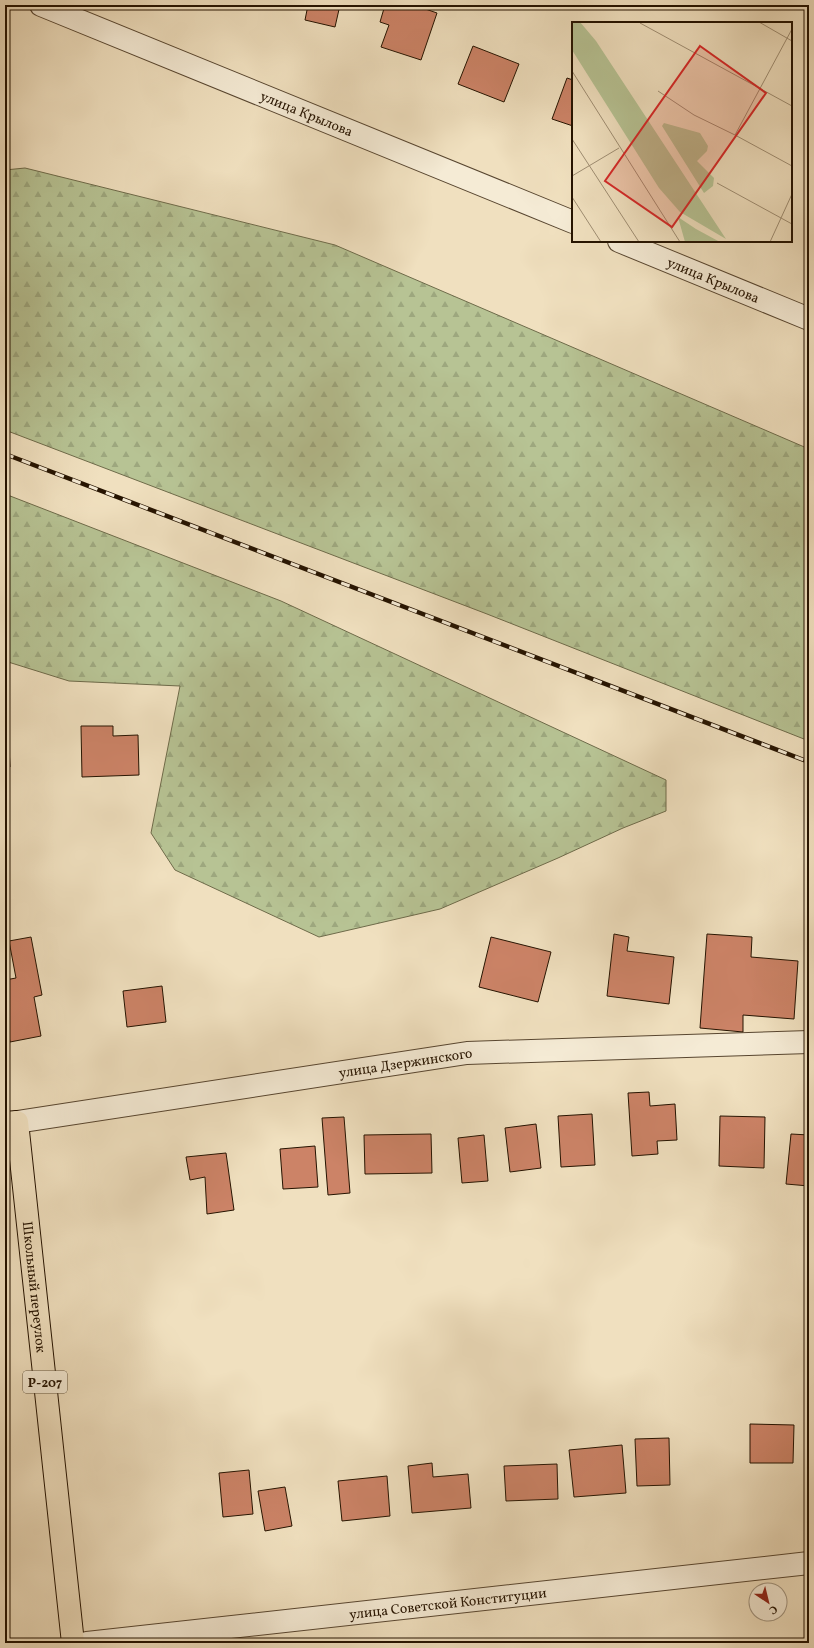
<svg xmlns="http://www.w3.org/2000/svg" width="814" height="1648" font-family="Vollkorn,serif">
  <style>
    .forest { fill: url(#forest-firs); stroke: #6e6b4a }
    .building { fill: #cc8367; stroke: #251300 }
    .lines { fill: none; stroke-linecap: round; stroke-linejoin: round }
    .street-casing { stroke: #584630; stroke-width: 24 }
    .primary-casing { stroke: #251300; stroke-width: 24 }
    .street { stroke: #f5ebd5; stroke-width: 22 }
    .primary { stroke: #f0e0bf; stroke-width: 22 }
    .rail-casing { stroke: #251300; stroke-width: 4.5 }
    .rail { stroke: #f5ebd5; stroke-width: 3; stroke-dasharray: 9; stroke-linecap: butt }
    .labels { text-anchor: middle; stroke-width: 3.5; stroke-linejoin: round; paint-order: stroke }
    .shield { fill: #f5ebd5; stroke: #635440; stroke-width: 1 }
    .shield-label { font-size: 13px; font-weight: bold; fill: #251300 }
    .street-label { font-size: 14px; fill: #251300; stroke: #f5ebd5 }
    .inset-road { fill: none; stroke: #9f8e73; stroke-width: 1 }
    .view { fill: #d62828; fill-opacity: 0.15; stroke: #d62828; stroke-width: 2 }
    .inset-edge { fill: none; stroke: #251300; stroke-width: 2 }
  </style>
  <defs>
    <pattern id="forest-firs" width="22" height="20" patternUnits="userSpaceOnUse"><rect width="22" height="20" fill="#b7c394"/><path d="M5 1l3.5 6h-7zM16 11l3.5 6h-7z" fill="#9da77e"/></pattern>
  </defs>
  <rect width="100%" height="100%" fill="#f0e0bf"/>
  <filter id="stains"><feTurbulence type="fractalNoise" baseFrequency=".005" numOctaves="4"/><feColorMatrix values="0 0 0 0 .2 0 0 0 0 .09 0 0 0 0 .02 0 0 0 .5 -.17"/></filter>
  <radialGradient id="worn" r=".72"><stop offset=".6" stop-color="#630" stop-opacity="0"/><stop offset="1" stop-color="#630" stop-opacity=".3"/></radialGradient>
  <path class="forest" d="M 25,168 L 335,245 L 809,449 L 809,741 L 487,614 L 5,430 L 5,170 Z
    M 5,494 L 281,601 L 666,780 L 666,811 L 623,828 L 558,858 L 440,909 L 319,937 L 175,870 L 151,833 L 180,686 L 69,681 L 5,661 Z"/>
  <path class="building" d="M 308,5 L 340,5 L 335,27 L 305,20 Z
    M 385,5 L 414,5 L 437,13 L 421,60 L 381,47 L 389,25 L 380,22 Z
    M 473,46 L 519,64 L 504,102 L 458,84 Z
    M 567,78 L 573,80 L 573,126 L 552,119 Z
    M 5,726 L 8,726 L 10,767 L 5,768 Z
    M 81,726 L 113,726 L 113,736 L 138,735 L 139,775 L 82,777 Z
    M 614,934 L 629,937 L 627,951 L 674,957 L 669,1004 L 607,996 Z
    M 707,934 L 752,937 L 751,957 L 798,961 L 794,1019 L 743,1015 L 743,1032 L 700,1028 Z
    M 31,937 L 42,995 L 34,997 L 41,1036 L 10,1042 L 5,1014 L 5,980 L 16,978 L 9,941 Z
    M 491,937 L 551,952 L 538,1002 L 479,987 Z
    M 162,986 L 166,1022 L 127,1027 L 123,991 Z
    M 649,1092 L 650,1106 L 675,1104 L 677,1140 L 657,1141 L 658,1154 L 632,1156 L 628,1093 Z
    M 592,1114 L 595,1165 L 561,1167 L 558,1116 Z
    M 720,1116 L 765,1117 L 764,1168 L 719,1166 Z
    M 344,1117 L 350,1193 L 328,1195 L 322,1118 Z
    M 536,1124 L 541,1168 L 510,1172 L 505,1128 Z
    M 431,1134 L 432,1173 L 365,1174 L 364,1135 Z
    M 791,1134 L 809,1135 L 809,1186 L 786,1184 Z
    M 484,1135 L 488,1181 L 462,1183 L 458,1138 Z
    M 315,1146 L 318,1187 L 283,1189 L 280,1149 Z
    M 226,1153 L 234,1210 L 207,1214 L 205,1177 L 190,1180 L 186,1157 Z
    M 750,1424 L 794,1425 L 793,1463 L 750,1463 Z
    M 669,1438 L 670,1485 L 637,1486 L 635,1439 Z
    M 622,1445 L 626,1493 L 574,1497 L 569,1450 Z
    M 432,1463 L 433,1477 L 468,1474 L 471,1508 L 412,1513 L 408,1466 Z
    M 557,1464 L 558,1499 L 506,1501 L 504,1466 Z
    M 249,1470 L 253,1514 L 223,1517 L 219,1473 Z
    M 387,1476 L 390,1516 L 342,1521 L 338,1481 Z
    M 285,1487 L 292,1526 L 265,1531 L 258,1491 Z"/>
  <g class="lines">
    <defs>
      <g id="street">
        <path id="s1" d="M 41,5 L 573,222"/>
        <path id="s2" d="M 619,241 L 809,319"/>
        <path id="s3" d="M 17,1122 L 467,1053 L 809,1042"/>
        <path id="s4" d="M 87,1643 L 809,1563"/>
      </g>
      <g id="primary">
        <path id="s5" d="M 5,1123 L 17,1122 L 73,1643"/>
      </g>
    </defs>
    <use href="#street" class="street-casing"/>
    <use href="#primary" class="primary-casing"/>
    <use href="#street" class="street"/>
    <use href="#primary" class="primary"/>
    <defs>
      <path id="rail" d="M 5,454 L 809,762"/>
    </defs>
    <use href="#rail" class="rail-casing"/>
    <use href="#rail" class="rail"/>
  </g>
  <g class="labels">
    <rect class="shield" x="23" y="1371" width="44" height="22" rx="3"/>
    <g class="shield-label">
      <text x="45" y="1387">Р-207</text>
    </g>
    <g class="street-label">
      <text dy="5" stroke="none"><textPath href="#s1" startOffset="287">улица Крылова</textPath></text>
      <text dy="5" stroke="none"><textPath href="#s2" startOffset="102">улица Крылова</textPath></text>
      <text dy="5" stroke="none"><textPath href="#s3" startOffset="393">улица Дзержинского</textPath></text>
      <text dy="5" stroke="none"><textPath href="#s5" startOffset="178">Школьный переулок</textPath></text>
      <text dy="5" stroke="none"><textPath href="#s4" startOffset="363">улица Советской Конституции</textPath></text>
    </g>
  </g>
  <g transform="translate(572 22)">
    <rect width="220" height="220" fill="#f0e0bf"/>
    <path d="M 0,0 L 8,0 L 24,19 L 154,217 L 108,190 L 87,166 L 0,28 ZM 92,101 L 128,111 L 136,124 L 135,129 L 125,139 L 142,156 L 141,164 L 132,171 L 90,104 ZM 106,195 L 124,207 L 148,220 L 113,220 Z" fill="#b7c394"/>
    <path class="inset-road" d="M 187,0 L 220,19M 68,1 L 220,84M 220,7 L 163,113 L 220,144M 0,49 L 108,220M 86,69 L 122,93 L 163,113M 0,117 L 67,220M 0,154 L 47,126M 145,161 L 220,202M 0,175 L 29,220M 198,220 L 220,172"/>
    <path class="view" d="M 128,24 L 194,71 L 100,205 L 33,159 Z"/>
    <rect width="220" height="220" class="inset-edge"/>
  </g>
  <rect width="814" height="1648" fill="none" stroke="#f0e0bf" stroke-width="20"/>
  <rect x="6" y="6" width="802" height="1636" fill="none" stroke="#251300" stroke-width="2"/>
  <rect x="10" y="10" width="794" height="1628" fill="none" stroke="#251300"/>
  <g transform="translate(768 1602) rotate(145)"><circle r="19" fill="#f5ebd5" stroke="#a29580"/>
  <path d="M0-3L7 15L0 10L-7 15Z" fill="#8f2418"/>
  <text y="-6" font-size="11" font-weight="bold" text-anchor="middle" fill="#251300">С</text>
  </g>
  <rect width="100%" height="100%" filter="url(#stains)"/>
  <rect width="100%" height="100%" fill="url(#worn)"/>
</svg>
